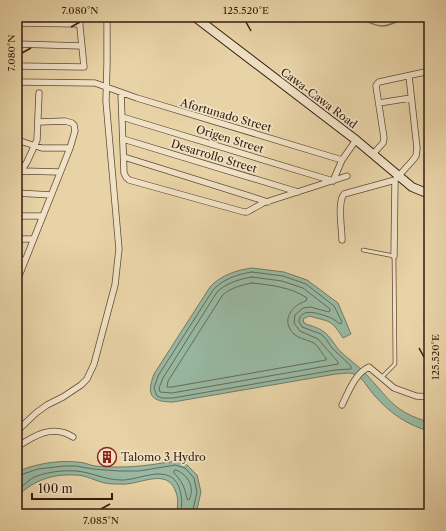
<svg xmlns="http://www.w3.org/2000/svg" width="446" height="531" font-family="'Libre Caslon Text',serif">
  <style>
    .water { fill: #98b9a3; stroke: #707b66 }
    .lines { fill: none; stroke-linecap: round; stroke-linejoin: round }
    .shore { stroke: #666b57; stroke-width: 1 }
    .stream { stroke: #707b66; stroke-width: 1.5 }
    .lane-casing { stroke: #624a32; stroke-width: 4.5 }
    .street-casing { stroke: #624a32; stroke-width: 7 }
    .secondary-casing { stroke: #351d0b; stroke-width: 10 }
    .lane { stroke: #f0e2c6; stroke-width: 3 }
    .street { stroke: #f0e2c6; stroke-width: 5.5 }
    .secondary { stroke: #f0e2c6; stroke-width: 8 }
    .ticks { fill: none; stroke: #351d0b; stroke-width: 1.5 }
    .labels { text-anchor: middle; stroke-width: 3.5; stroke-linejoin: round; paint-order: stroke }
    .street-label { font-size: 11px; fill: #351d0b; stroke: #f0e2c6 }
    .poi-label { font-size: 11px; fill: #351d0b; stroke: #f0e2c6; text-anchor: start }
    .neatline { fill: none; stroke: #351d0b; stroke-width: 1.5 }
    .ticks-label { font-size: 10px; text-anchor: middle; fill: #351d0b }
  </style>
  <rect width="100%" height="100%" fill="#e8d3a7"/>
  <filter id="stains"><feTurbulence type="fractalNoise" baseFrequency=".005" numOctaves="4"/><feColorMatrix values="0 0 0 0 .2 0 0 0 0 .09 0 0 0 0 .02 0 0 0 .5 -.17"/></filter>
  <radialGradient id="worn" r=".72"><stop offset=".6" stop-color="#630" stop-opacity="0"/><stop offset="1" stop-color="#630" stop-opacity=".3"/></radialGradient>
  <path class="water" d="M 252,268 L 284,272 L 307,280 L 338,303 L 351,334 L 343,338 C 331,319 330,322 309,316 L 303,319 L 304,323 C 310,326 318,327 324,332 C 330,336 334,344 339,350 C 347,358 357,365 365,373 C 388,397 393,412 429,422 L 429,431 C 407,425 390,413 375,396 C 368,389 364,378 354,374 C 349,372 341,374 336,374 L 173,402 C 151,402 146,395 154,374 L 210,287 C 221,275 237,270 252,268 Z
    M 175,461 L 187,465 L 197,475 L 201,492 L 196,514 L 176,514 C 178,506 179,498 175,490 C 166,467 138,486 120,484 C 115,484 110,484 105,483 C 95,481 86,475 75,475 C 51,474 35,480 17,496 L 17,472 C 34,464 58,460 77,462 C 84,462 89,465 95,466 C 103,467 112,467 120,467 C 139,467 157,464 175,461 Z"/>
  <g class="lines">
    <path class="shore" d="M 252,272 L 283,276 L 306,284 L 334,306 L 342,322 L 341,324 C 337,323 335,319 331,318 C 322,314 299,306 299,322 L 302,327 L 321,334 L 326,339 L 332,348 L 351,366 L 351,369 L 335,370 L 173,398 L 162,398 L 157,396 L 154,388 L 158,376 L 213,290 C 223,279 238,274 252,272 Z
      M 252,277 L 282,281 L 303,288 L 330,309 L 330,311 L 329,312 L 310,307 L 303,308 L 295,315 L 294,323 L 300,331 L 318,339 L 338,362 L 338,364 L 172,393 L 160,392 L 159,388 L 163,378 L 217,292 C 226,283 240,279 252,277 Z
      M 252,283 C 270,285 291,287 307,298 L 306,301 C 292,305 280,321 294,334 C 300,339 308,340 314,343 C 319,347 322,354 326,358 L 326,360 L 172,387 L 167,387 L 168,381 L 222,296 C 229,288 242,285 252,283 Z
      M 176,470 C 189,475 195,488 189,500 L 187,499 C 185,488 182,481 174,473 L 174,471 Z
      M 17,476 L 38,469 L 64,466 L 76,466 L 93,469 L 119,471 L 139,471 L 175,465 L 185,468 L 194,478 L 197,492 L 192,514
      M 17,491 C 23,486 29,479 37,476 C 48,472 64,470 76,471 C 91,472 105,480 121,480 C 138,481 169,462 179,487 C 182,496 183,505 180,514"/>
    <path class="stream" d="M 360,17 C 379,30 386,28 406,17"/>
    <defs>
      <path id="lane" d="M 363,250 L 394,256 L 395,364 L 381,378"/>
      <path id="street" d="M 17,23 L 80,24
        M 17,44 L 82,46
        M 17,66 L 84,67 L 79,17
        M 17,82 L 95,83 L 137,98 L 342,160
        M 121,93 L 124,173 L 126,177 L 129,180 L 244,212 L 247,212 L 263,203 L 347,176
        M 379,103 L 411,98
        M 122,117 L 333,181
        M 123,139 L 298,192
        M 17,140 L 42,148 L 70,148
        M 373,154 L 383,143 L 384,138 L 376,86 L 377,84 L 379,82 L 425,72 L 429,73
        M 124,157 L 268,202
        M 22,171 L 60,172
        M 17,177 L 27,162 L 37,140 L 39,93
        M 333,181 L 342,160 L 356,140
        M 17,193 L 51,195
        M 17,216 L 43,216
        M 17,239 L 33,239
        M 342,240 C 342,229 337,202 344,194 L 395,180 L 413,160 L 416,156 L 417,148 L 409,76
        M 394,256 L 395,180
        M 17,260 L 25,260
        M 17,281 L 70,148 L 75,131 L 74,125 L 72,123 L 65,121 L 39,122
        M 427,320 L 429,320
        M 342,405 C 348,393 355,373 369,367 L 394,388 L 416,396 L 429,397
        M 17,431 L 36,413 L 47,405 L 63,397 L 81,385 L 87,379 L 94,364 L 115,285 L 119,249 L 106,101 L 107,63 L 107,17
        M 17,447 C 35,435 53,424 73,437"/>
      <path id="secondary" d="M 195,17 L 356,140 L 412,187 L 429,194"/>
    </defs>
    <use href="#lane" class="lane-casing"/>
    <use href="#street" class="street-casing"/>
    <use href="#secondary" class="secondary-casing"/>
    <use href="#lane" class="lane"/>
    <use href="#street" class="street"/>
    <use href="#secondary" class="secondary"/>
  </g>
  <path class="ticks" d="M 246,22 L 251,31M 71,27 L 80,22M 22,53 L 31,48M 419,348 L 424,357M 101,509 L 110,504"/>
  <defs>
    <symbol id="building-ring" viewBox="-11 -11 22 22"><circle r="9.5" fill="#f0e2c6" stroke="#8f2418" stroke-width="1.5"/><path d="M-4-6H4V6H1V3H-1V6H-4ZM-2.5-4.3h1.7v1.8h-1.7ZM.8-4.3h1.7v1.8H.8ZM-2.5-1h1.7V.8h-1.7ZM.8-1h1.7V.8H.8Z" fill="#8f2418"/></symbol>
  </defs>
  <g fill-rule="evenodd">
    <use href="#building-ring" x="96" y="446" width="22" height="22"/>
  </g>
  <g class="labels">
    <g class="street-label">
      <text transform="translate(319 98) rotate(37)" y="4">Cawa-Cawa Road</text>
      <text transform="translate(226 115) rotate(16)" y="4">Afortunado Street</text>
      <text transform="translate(230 139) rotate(17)" y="4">Origen Street</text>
      <text transform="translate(214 156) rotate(17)" y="4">Desarrollo Street</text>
    </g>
    <g class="poi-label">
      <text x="121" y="461">Talomo 3 Hydro</text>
    </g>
  </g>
  <rect width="446" height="531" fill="none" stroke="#e8d3a7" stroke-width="44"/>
  <path d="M32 493v6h80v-6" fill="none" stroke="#351d0b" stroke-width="2"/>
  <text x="38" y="493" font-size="12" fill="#351d0b" stroke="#f0e2c6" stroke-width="3" paint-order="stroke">100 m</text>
  <rect x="22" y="22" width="402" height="487" class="neatline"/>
  <g class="ticks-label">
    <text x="80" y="14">7.080°N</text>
    <text x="246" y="14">125.520°E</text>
    <text transform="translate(11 53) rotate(-90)" y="4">7.080°N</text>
    <text transform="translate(435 357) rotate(-90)" y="4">125.520°E</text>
    <text x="101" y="524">7.085°N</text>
  </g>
  <rect width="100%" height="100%" filter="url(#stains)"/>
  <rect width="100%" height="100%" fill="url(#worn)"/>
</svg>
